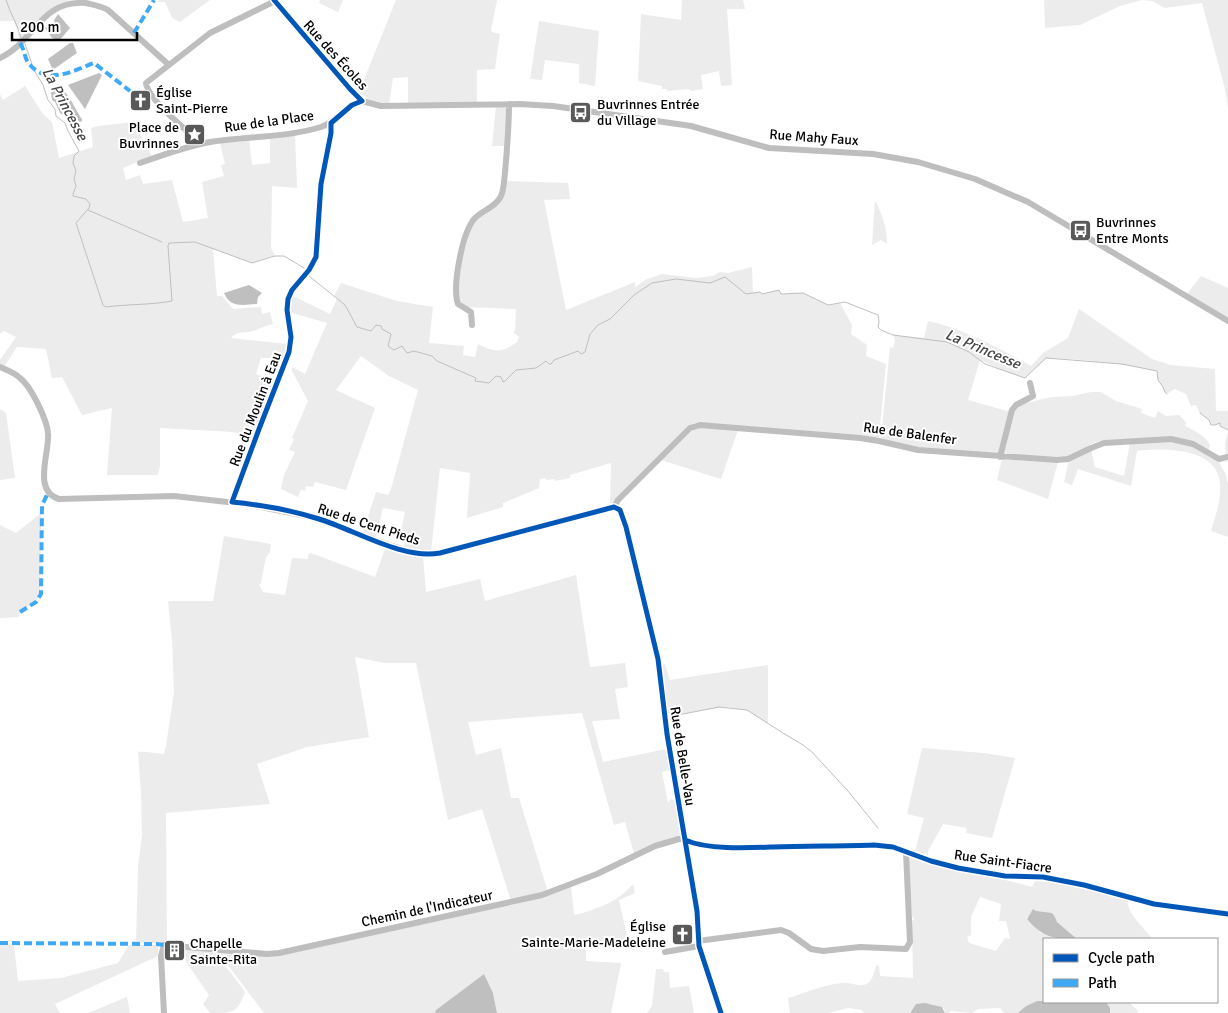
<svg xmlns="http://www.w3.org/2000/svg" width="1228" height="1013" font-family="Signika,sans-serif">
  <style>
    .green { fill: #ececec; fill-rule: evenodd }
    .water { fill: #bfbfbf }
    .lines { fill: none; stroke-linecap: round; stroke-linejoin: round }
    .stream { stroke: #bfbfbf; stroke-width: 1 }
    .minor { stroke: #bebebe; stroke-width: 6 }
    .quiet { stroke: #3fa9f5; stroke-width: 4; stroke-dasharray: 8 4; stroke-linecap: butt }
    .cycleway-casing { stroke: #fff; stroke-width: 8 }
    .cycleway { stroke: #0057b8; stroke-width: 5 }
    .labels { text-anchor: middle; stroke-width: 4; stroke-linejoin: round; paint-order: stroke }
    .street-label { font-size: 14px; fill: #000; stroke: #fff }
    .poi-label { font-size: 14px; fill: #000; stroke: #fff; text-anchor: start }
    .water-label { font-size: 15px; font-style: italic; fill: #444; stroke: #fff }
  </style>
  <rect width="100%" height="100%" fill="#fff"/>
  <path class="green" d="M 0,0 L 68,0 L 69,1 C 46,6 35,24 20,40 L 14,21 L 0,21 Z
    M 159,0 L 210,0 L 180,22 L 172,18 L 165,2 L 158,2 Z
    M 320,0 L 343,0 L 338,12 L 319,3 Z
    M 396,0 L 497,0 L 491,30 L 492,32 L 500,34 L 495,69 L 477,70 L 477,103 L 408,105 L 408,77 L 393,78 L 389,105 L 368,99 L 356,90 L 363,82 Z
    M 682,0 L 743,0 L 745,9 L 727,9 L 732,85 L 721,86 L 719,71 L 701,75 L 703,89 L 691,91 L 689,89 L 667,91 L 667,89 L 662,89 L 662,86 L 638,81 L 641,14 L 681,20 Z
    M 1044,0 L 1228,0 L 1228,108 L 1225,89 L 1202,3 L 1165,8 L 1152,1 L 1142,0 L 1120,6 L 1080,25 L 1045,28 Z
    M 539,21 L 599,31 L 595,86 L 579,83 L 579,64 L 545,60 L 542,80 L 530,79 Z
    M 25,86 L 43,114 L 52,122 L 59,158 L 93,147 L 91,128 L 99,126 L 133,122 L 152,156 L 123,168 L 126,180 L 140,175 L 143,184 L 172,180 L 183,222 L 208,218 L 202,182 L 224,176 L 221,165 L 225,164 L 220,143 L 249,139 L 252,165 L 270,163 L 270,138 L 295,134 L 297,188 L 272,186 L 271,248 L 275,256 L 252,263 L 213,249 L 217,296 L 222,296 L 233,309 L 261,307 L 262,314 L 270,312 L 273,324 C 263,326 256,331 249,332 C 241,333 237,331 231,338 L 288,344 L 284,362 L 270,358 L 261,358 L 256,374 L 276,382 L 253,438 L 233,432 L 160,428 L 160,466 L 158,475 L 107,475 L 112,408 L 82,415 L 62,377 L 52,378 L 46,349 L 17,347 L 4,367 L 0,365 L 0,360 L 16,337 L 4,331 L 0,334 L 0,94 L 3,100 Z
    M 496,106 L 505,106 L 508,109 L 506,146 L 492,146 Z
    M 505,181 L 568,183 L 570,199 L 544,200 L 566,310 L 635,282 L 635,287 L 647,279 L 662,274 L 696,278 L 713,276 L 720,272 L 728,273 L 752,267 L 753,293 L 760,292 L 762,294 L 779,290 L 781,294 L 803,293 L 828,305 L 840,303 L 852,325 L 851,334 L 867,345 L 866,356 L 886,364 L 879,437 L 878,439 L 694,423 L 611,504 L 610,503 L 611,463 L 570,475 L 570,478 L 555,481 L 555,479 L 546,480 L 546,478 L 540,479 L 539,488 L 503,503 L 503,507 L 467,518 L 470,473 L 440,468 L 431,552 L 404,547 L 406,532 L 401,531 L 405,512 L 383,508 L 376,537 L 363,532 L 376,492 L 388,495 L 391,489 L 418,390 L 389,376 L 361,356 L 336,390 L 375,408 L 346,490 L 315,482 L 313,487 L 306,486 L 305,491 L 301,490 L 298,497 L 281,489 L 284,475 L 295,452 L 289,450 L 294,439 L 292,438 L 308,401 L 292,371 L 292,367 L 305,374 L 327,323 L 289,312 L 290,299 L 293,296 L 330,314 L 337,299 L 334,296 L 341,283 L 397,301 L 433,307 L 429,343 L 464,346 L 463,355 L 475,357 L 478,344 C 496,353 501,353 517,342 L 519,337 L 513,332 L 515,330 L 516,309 L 464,307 L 462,306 L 456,294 L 464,250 L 473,222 L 497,204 Z
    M 875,200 C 882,215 887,227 887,244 L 881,240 L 872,245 Z
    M 1201,276 L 1228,288 L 1228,319 L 1187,294 Z
    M 1079,309 L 1152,359 L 1171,365 L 1215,369 L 1216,411 L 1228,411 L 1228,457 L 1226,457 L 1225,444 L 1228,430 L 1220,426 L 1220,423 L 1215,425 L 1211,425 L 1209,420 L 1200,413 L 1196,405 L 1191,406 L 1186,394 L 1175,389 L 1167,394 L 1165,392 L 1163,387 L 1158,380 L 1157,371 C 1120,363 1083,359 1046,358 L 1025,378 L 1007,372 L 980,360 L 968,400 L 1007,411 L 1010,409 L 998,455 L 917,449 L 881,438 L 890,347 L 892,348 C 895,344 896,339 893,335 L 924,338 L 928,321 C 965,329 998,348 1031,366 L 1043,353 L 1068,338 Z
    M 1091,392 L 1101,392 L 1116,401 L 1142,409 L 1141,413 L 1155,418 L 1158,411 L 1166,416 L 1179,415 L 1186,422 L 1185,426 C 1195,431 1205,435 1210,445 L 1208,451 L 1196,444 L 1120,439 L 1099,441 L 1091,444 L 1068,458 L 1003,455 L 1014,410 L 1022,404 L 1052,397 L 1072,396 Z
    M 0,409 L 6,413 L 15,478 L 0,480 Z
    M 699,427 L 738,430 L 721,479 L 661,460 L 688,432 Z
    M 1164,440 L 1187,443 L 1219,462 L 1225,473 L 1228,484 L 1228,537 L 1211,531 C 1216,514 1223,496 1219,478 C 1212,447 1160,448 1137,451 L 1131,486 L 1078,469 L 1072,485 L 1064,482 L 1069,460 L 1091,449 L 1095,467 L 1124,476 L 1130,442 Z
    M 1002,459 L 1058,462 L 1048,499 L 997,480 Z
    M 41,513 L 40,594 L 36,601 L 20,611 L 19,617 L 0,618 L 0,525 L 16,533 Z
    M 224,536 L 271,544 L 270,552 L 266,557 L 261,583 L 259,585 L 263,592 L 285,595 L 292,558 L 308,559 L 308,555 L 311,553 L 375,577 L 386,546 L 423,556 L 426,592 L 480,579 L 485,601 L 576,575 L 590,667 L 625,663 L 628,687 L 615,689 L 620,719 L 592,721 L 603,762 L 666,749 L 670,770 L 662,772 L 668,803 L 671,799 L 676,801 L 680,836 L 634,854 L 625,822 L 614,825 L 582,713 L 468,722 L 476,755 L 501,748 L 511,798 L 519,798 L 548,892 L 511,901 L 482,809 L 448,820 L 416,663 L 384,663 L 355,657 L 369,737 L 307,747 L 257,764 L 270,804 L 166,813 L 167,944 L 136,942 L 138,866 L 142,835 L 141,794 L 138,752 C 147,751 155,754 164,754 L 166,746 L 174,692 L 172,640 L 168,601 L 213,601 Z
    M 665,664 L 670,680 L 768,665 L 768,724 L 747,710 L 726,707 L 667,716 L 661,665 Z
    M 922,748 L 984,753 L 1015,758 L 992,838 L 966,833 L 967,828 L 943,824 L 928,851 L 928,855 L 915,851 L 924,818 L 907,814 Z
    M 908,856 C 949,869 991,875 1032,887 L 1035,881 L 1063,883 L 1128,901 C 1127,914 1143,926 1151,937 L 1150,939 L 1077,939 L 1057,922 L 1055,917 L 1027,917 L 1027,919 L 1041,933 L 1047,934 L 1057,939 L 1044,939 L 1044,1001 L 1037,1001 L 1026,1006 L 1018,1013 L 1004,1013 L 1000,1008 L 978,1009 L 972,1013 L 951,1011 L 949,1013 L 945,1013 L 944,1008 L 932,1004 L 910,1011 L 910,1013 L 864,1013 L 862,1010 L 848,1008 L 828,1013 L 790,1013 L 788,998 C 806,993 826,983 845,983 C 853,983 861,988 868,983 C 873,980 874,971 876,966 L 879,965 L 880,976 L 913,978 L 912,921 L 914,919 L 912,916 ZM 980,897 L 1001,904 L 999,921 L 1006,921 L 1010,939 L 1005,938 L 996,951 L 969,943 L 967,937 L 971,935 L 971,917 Z
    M 633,884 L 635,893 L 619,900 L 629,945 L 600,941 L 586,942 L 586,961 L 621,963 L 611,1013 L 497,1013 L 493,993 L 484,974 L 436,1010 L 435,1013 L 264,1013 L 218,952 L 262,955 L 571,886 L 574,913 L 575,915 C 597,909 618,902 633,884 Z
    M 0,944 L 14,945 L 18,981 L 61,978 L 118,963 L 129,945 L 158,945 L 158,956 L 55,1004 L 60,1013 L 0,1013 Z
    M 185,949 L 215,952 L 218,959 L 231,973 L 245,992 C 237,1013 234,1013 210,1013 L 203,1004 L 209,995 L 186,962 Z
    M 656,969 L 663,969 L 664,972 L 669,972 L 670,988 L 689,986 L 694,1013 L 647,1013 L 652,1006 Z
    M 127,997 L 130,1013 L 88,1013 Z
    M 1106,1002 L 1129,1002 L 1138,1011 L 1137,1013 L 1110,1013 L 1110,1008 Z"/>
  <path class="water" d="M 58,14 L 70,28 L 59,41 L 52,38 L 44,27 L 44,26 L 50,28 L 55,26 L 54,20 Z
    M 70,43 L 73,43 L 77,53 L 54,69 L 52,68 L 48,59 Z
    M 99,73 L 102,75 L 85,109 L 68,85 Z
    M 56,86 C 68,89 75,110 82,119 L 82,121 L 80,122 L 77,119 L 69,121 L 63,115 L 60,113 L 55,102 L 52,100 L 51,92 Z
    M 249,285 L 262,293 L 258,297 L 257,304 C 243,305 230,308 224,293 Z
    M 1033,909 L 1036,911 L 1052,913 L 1055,917 L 1057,922 L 1077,939 C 1053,939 1042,937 1027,919 Z
    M 484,974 L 493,993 L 497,1013 L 435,1013 L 436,1010 Z
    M 1037,1001 L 1106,1002 L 1110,1008 L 1110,1013 L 1018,1013 L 1026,1006 Z
    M 925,1003 L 942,1007 L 945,1013 L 910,1013 L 916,1004 Z"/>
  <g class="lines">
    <path class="stream" d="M 6,0 C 10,14 18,24 21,38
      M 25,44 L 34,70 L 43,85 L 48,100 L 55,109 L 56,116 L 65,123 L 68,131 L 79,151 L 74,156 L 73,163 L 76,171 L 74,179 L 76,186 L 73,194 L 73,196 L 86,199 L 90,204 L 89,208 L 76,223 L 103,305 L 106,307 C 128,304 151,305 172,301 L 168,246 L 169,243 L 195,242 L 252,263 L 275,256 L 284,256 L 304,268
      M 88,210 L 162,242
      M 309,276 L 345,305 L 357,327 L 371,331 L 376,325 L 381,326 L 382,329 L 391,334 L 388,346 L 394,350 L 402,346 L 407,353 L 414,351 L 432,356 L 437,361 L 476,378 L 475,381 L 489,383 L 496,376 L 501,377 L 503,382 L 505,381 L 516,370 L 536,368 L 546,361 L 549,364 L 551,364 L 554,360 L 578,351 L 581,354 L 585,352 L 590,334 L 598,325 L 610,319 L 634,295 L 652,283 L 676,279 L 710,283 L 725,277 L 746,294 L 760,292 L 762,294 L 779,290 L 781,294 L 803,293 L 828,305 L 845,302 L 878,315 L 879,322 L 878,327 L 881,330 L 893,335 L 947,342 L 969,352 L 985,364 L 1025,378 L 1046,358 L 1122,364 L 1157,371 L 1158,380 L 1163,387 L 1165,392 L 1167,394
      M 1200,413 L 1209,420 L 1211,425 L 1215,425 L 1220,423 L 1220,426 L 1228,430
      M 673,716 L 719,707 L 747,710 L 783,733 L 803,745 L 812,752 L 848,791 L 878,828"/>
    <path class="minor" d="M 274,0 L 350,89 L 362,101 L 381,106 L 519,104 L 553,106 L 691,126 L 769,148 L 873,154 L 918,162 L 975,179 L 1028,202 L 1228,321
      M 0,58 C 35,42 39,0 86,3 C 94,5 101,6 108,10 L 169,65
      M 201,144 C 188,131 148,100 146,83 L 210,33 L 275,1
      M 140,163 C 163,155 187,146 210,142 C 247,136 285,138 321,127 C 337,122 346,105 362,101
      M 472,325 L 471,312 L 458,304 C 452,287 462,232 475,218 C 483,210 496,207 501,196 C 504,190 504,180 505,173 C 507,150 509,127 509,104
      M 0,367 C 7,370 15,373 20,378 C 31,386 47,420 48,433 C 50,452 32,491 59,499 L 174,496 L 245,504 L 316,518 L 386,544 L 415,553 L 430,554 L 440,553 L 614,507
      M 1000,457 L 1012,410 L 1016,405 L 1033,396 L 1030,383
      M 232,502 L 259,429 L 289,352 L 291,337 L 287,310 L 288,299 L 292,290 L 309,270 L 316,257 L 321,184 L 331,133 L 331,123
      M 614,507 L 618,500 L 690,428 L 700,425 L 860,438 L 879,441 L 918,450 L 1057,460 L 1068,459 L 1091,448 L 1104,443 L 1171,439 L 1193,444 L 1219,459 L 1228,457
      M 614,507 L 620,510 L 626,527 L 658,659 L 667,734 L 697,911 L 699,946 L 721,1013
      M 698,941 L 781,930 L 789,933 L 811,949 L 823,951 L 860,947 L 906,949 L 910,942 L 906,852
      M 665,952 L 699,946
      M 164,1013 L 161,956 L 164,945 L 267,954 L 279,953 L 542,895 L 597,874 L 655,846 L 679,839 L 682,839 L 690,843 L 716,846 L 740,848 L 874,845 L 893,847 L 931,861 L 958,868 L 1005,876 L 1043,877 L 1084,885 L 1154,904 L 1228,914"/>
    <path class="quiet" d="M 134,33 L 154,0
      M 20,43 C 25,50 24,59 30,65 C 48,85 73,71 94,63 L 130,91
      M 20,612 L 36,602 L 41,594 L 42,505 L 48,493
      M 0,943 L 157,944 L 164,945"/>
    <defs>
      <path id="cycleway" d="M 274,0 L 350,89 L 362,101 L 352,105 L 331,123 L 331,133 L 321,184 L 316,257 L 309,270 L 292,290 L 288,299 L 287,310 L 291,337 L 289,352 L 259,429 L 232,502 C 262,505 291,510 319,519 C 355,530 403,560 440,553 L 614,507 L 620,510 L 626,527 L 658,659 L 667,734 L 697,911 L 699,946 L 721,1013
        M 685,840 C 708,850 748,848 773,847 C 807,846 841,846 874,845 L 893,847 L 931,861 L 958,868 L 1005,876 L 1043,877 L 1084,885 L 1154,904 L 1228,914"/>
    </defs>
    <use href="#cycleway" class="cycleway-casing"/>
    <use href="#cycleway" class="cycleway"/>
  </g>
  <defs>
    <symbol id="church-square" viewBox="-11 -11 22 22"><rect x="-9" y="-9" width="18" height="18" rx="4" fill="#595959" stroke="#fff"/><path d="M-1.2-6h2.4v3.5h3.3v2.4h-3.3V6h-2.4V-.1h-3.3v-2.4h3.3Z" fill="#fff"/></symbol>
    <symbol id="bus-square" viewBox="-11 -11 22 22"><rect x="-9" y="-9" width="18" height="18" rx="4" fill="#595959" stroke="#fff"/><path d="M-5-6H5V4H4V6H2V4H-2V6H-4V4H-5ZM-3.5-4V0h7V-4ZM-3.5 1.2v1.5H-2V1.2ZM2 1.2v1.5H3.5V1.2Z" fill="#fff"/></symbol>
    <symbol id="sight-square" viewBox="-11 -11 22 22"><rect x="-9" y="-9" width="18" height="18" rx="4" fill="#595959" stroke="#fff"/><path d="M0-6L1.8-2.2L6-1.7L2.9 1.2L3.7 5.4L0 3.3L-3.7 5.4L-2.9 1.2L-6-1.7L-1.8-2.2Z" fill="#fff"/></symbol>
    <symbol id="building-square" viewBox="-11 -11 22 22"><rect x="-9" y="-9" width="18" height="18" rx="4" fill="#595959" stroke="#fff"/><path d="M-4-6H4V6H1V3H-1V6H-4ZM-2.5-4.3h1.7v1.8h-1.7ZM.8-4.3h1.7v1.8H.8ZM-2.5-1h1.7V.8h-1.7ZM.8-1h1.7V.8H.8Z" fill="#fff"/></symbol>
  </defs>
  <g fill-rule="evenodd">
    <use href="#church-square" x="128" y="88" width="25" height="25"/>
    <use href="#bus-square" x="568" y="100" width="25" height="25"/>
    <use href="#sight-square" x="182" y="122" width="25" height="25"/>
    <use href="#bus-square" x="1068" y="218" width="25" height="25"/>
    <use href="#church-square" x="670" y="922" width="25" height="25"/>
    <use href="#building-square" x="162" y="938" width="25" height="25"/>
  </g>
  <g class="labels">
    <g class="street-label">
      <text transform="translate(336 55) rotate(48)" y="5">Rue des Écoles</text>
      <text transform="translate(269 121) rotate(-8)" y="5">Rue de la Place</text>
      <text transform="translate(814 137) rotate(4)" y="5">Rue Mahy Faux</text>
      <text transform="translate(255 409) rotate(-69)" y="5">Rue du Moulin à Eau</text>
      <text transform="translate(910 433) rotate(8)" y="5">Rue de Balenfer</text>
      <text transform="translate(369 524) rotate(18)" y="5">Rue de Cent Pieds</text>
      <text transform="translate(683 756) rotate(81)" y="5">Rue de Belle-Vau</text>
      <text transform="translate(1003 861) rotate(8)" y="5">Rue Saint-Fiacre</text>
      <text transform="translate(427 908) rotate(-12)" y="5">Chemin de l'Indicateur</text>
    </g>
    <g class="poi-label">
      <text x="156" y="97">Église<tspan x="156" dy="16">Saint-Pierre</tspan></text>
      <text x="597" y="109">Buvrinnes Entrée<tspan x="597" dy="16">du Village</tspan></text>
      <text x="179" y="132" text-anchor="end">Place de<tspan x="179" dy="16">Buvrinnes</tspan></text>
      <text x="1096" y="227">Buvrinnes<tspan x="1096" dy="16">Entre Monts</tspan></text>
      <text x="666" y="931" text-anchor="end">Église<tspan x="666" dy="16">Sainte-Marie-Madeleine</tspan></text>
      <text x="190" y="948">Chapelle<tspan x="190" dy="16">Sainte-Rita</tspan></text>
    </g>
    <g class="water-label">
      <text transform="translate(65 104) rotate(62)" y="5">La Princesse</text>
      <text transform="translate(983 349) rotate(23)" y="5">La Princesse</text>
    </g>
  </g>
  <rect x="1043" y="938" width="175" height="65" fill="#ffffff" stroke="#999999"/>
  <rect x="1053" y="954" width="25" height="8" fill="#0057b8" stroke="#999999"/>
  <text x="1088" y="963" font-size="15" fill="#000000">Cycle path</text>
  <rect x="1053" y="979" width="25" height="8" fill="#3fa9f5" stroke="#999999"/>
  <text x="1088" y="988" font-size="15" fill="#000000">Path</text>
  <path d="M12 32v8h125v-8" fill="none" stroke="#000000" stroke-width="2.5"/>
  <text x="20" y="32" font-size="15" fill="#000000" stroke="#ffffff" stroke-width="4" paint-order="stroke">200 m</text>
</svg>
